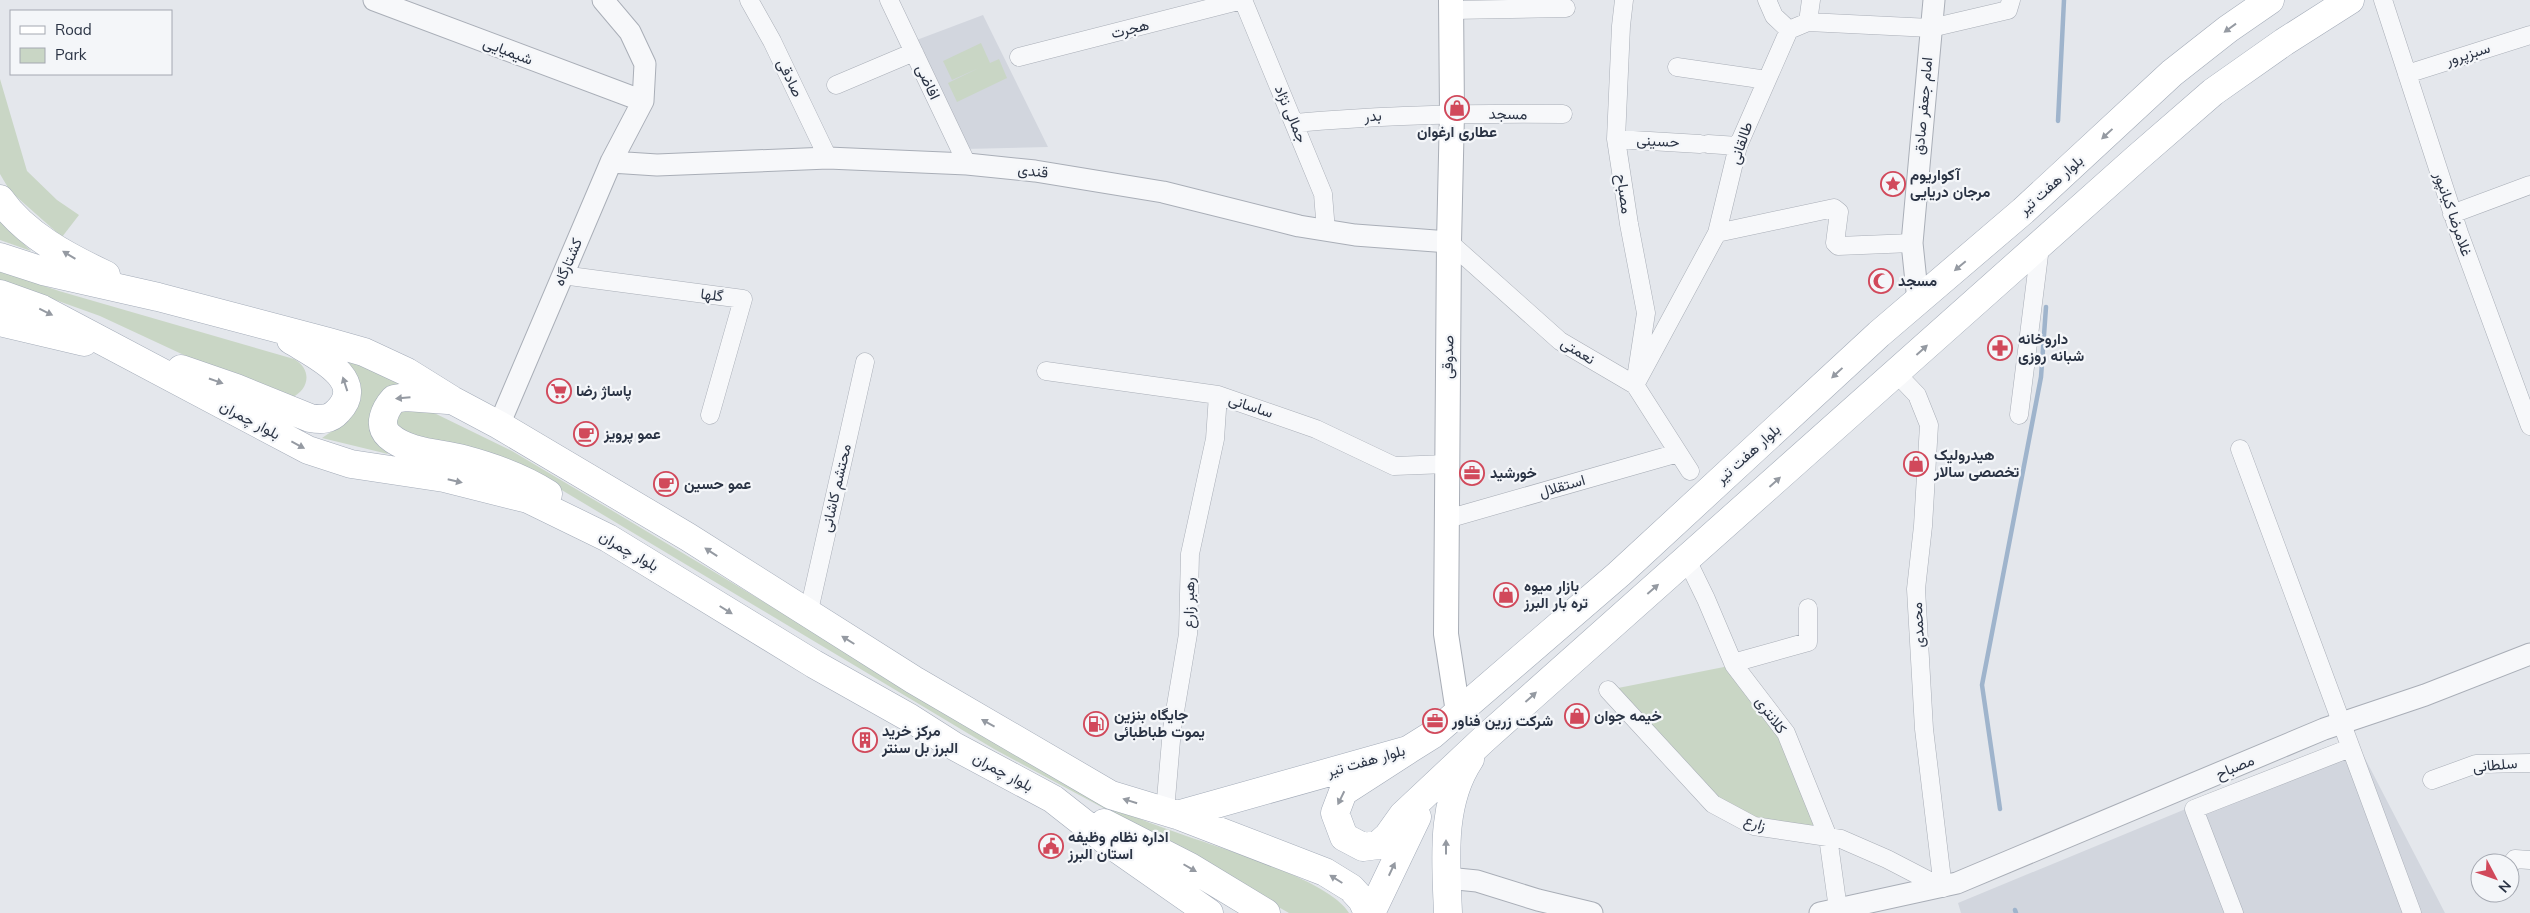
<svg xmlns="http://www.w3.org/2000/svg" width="2530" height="913" font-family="Mulish,Vazirmatn,sans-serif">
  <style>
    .built { fill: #d2d6de }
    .green { fill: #c9d6c5 }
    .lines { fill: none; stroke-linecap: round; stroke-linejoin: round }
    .stream { stroke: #9fb4cc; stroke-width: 4.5 }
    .minor-casing { stroke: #a9aeb7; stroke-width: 19 }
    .tertiary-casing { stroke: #a9aeb7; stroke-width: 23 }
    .secondary-casing { stroke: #a9aeb7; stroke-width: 26 }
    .primary-casing { stroke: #a3abb8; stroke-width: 29 }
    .minor { stroke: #f7f8fa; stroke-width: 18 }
    .tertiary { stroke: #f7f8fa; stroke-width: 21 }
    .secondary { stroke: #fff; stroke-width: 24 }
    .primary { stroke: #fff; stroke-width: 28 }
    .oneway { fill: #959aa2 }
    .labels { text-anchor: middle; stroke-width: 4.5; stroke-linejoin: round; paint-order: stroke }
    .street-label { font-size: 15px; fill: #2b3445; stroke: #f4f6f9 }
    .poi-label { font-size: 15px; font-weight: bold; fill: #2b3445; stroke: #f4f6f9; text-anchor: start }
  </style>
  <rect width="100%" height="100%" fill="#e4e7ec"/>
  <path class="built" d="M 983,15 L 1048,147 L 964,149 L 914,41 Z
    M 2355,739 L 2445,913 L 1961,913 L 1958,903 Z"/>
  <path class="green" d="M 981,43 L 990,63 L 999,59 L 1007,78 L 957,102 L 948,83 L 979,68 L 952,80 L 943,61 Z
    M 0,79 L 27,171 L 57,200 L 79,215 L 62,237 L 10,191 L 0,174 Z
    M 0,220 L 31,251 L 0,240 Z
    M 0,271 L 59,291 L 294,359 C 313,370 309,390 291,398 L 214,369 L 100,316 L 0,280 Z
    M 343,359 L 408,380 L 372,431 L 388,454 L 322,438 L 347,421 Z
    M 393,411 L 430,411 L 512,451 C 627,519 741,588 855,657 C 946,712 1037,767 1132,815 C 1180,839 1324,872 1349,913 L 1289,913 L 1133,824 L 994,749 L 545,480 L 397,432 Z
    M 1734,665 L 1786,733 L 1828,837 L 1754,826 L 1713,804 L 1608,690 Z"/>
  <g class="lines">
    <path class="stream" d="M 2058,121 L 2064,0
      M 2000,809 L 1982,685 L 2041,377 L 2046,307
      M 2015,910 L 2016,913"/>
    <defs>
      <path id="minor" d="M 749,0 L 772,41 L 828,158
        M 889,0 L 967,164
        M 1243,0 L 1323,194 L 1326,231
        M 1624,0 L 1621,26 L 1616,139 L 1629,224 L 1646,313 L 1637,372
        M 1767,0 L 1774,16 L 1789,30
        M 2383,0 L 2459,233 L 2530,426
        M 1451,10 L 1566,8
        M 1808,22 L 1811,0
        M 1019,57 L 1242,0
        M 1677,67 L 1767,80
        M 2407,74 L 2530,35
        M 836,85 L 914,52
        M 1295,123 C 1384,115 1473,113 1563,114
        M 1616,139 L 1700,144
        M 1708,144 L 1738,146
        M 2452,214 L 2530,185
        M 1717,233 L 1834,208 L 1839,212 L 1835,243 L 1838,246 L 1912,243
        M 1449,242 L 1560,341 L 1635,385 L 1690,471
        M 562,275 L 743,299 L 710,415
        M 1046,371 L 1218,395 L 1316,429 L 1394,466 L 1447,464
        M 1896,373 L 1917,395 L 1929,425 L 1923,526 L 1916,589 L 1924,729 L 1943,888
        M 1635,385 L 1717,233 L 1738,146 L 1789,30 L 1808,22 L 1931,28 L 2008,10 L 2011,0
        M 2019,415 L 2040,247
        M 2240,449 L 2412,913
        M 1447,519 L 1678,453
        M 1687,560 L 1706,599 L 1734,665 L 1786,733 L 1828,837 L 1838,909
        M 808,615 L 865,362
        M 1733,663 L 1808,642 L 1808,608
        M 1608,690 L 1713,804 L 1754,826 L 1841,839 L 1887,859 L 1943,888
        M 2432,780 L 2476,764 L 2530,763
        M 1165,811 L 1172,729 L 1188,634 L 1190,554 L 1215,439 L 1218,395
        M 2510,865 L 2515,859 L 2530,860
        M 2234,913 L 2194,809 L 2350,748"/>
      <path id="tertiary" d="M 374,0 L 643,101
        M 611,162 L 657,165 L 828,158 L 967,164 L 1035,171 L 1163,192 L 1299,226 L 1355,235 L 1449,242
        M 1918,301 L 1912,243 L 1934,0
        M 499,425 L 611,162 L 643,101 L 645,64 L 630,32 L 603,0
        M 1447,878 L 1477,881 L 1538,900 L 1592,913
        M 1820,913 L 1957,883 L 2324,729 L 2425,695 L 2530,654"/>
      <path id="secondary" d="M 1451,0 L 1452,113 L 1449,242 L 1446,634 L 1458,712"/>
      <path id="primary" d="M 0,199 C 25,235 68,257 106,275
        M 0,257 L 43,271 L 158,297 L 329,342 L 364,352 L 407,372 L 452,400 L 499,425 L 688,537 L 914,680 L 1111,795 L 1177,815 L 1325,872 L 1351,888 L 1362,900 L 1368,913
        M 0,294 L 42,309 L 308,450 L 351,464 L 444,478 L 528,499 L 608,538 L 814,664 L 910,718 L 954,746 L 1053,799 L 1109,843 L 1209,913
        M 0,322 L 84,342
        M 181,369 L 236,388 L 310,418 C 321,420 330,420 338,411 C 369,379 313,354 291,340
        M 448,400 L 406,397 L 394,399 C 385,409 377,425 389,436 C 408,453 440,453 463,459 C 493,467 522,477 548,494
        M 1408,750 L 1343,792 L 1335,813 L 1344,837 L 1363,847 L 1378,845 L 1388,836 L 1403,815 L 1484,739 L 2137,158 L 2213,92 L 2284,42 L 2350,0
        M 1177,815 L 1408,750 L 1432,735 L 1619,574 L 1879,334 L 2023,211 L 2172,73 L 2228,29 L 2270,0
        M 1104,823 L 1190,867 L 1266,913
        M 1371,913 L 1417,817
        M 1448,913 C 1446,861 1440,804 1470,759"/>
    </defs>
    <use href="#minor" class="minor-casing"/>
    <use href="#tertiary" class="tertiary-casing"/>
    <use href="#secondary" class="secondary-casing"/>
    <use href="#primary" class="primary-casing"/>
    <use href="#minor" class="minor"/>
    <use href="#tertiary" class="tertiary"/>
    <use href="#secondary" class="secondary"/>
    <use href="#primary" class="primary"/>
  </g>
  <defs><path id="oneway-solid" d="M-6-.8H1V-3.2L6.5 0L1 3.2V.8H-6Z" transform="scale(1.25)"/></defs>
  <g class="oneway">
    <use href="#oneway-solid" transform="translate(2230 28) rotate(144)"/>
    <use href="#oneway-solid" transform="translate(2107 134) rotate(137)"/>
    <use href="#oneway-solid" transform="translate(69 255) rotate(-149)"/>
    <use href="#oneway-solid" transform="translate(1960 266) rotate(140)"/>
    <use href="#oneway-solid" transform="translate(46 312) rotate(26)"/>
    <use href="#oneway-solid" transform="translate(1922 350) rotate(-42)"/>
    <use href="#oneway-solid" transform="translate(1837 373) rotate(137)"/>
    <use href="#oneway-solid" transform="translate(216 381) rotate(19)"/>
    <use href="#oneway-solid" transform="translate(345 384) rotate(-108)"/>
    <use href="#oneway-solid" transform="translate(403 398) rotate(175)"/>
    <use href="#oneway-solid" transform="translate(298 445) rotate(28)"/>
    <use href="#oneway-solid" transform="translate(455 481) rotate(13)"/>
    <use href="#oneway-solid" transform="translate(1775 482) rotate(-42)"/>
    <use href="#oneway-solid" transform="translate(711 552) rotate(-147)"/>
    <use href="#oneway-solid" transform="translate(1653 589) rotate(-41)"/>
    <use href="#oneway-solid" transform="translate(726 610) rotate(32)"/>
    <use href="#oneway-solid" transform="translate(848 640) rotate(-148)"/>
    <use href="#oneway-solid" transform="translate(1531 697) rotate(-42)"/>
    <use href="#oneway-solid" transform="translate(988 723) rotate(-151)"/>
    <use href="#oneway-solid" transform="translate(1341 798) rotate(116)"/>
    <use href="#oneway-solid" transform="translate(1130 801) rotate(-162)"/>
    <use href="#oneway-solid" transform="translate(1446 847) rotate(-90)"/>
    <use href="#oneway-solid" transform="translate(1190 868) rotate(30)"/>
    <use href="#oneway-solid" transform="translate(1392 869) rotate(-65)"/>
    <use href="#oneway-solid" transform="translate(1336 879) rotate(-148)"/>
  </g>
  <defs>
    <symbol id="shop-ring" viewBox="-11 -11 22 22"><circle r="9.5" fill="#f4f6f9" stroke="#d1495b" stroke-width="1.5"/><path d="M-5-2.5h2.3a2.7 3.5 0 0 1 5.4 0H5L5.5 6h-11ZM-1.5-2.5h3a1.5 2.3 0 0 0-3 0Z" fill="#d1495b"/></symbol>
    <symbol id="sight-ring" viewBox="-11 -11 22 22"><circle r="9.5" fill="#f4f6f9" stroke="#d1495b" stroke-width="1.5"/><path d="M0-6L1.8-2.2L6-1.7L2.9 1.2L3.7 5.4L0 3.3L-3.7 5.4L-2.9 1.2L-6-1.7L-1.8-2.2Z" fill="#d1495b"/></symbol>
    <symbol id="mosque-ring" viewBox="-11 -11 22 22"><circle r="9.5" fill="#f4f6f9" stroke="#d1495b" stroke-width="1.5"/><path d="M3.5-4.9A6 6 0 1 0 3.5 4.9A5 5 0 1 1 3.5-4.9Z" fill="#d1495b"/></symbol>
    <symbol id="pharmacy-ring" viewBox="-11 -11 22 22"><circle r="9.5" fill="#f4f6f9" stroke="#d1495b" stroke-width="1.5"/><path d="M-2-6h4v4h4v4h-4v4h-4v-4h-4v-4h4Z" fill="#d1495b"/></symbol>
    <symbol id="supermarket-ring" viewBox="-11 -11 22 22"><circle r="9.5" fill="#f4f6f9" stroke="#d1495b" stroke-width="1.5"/><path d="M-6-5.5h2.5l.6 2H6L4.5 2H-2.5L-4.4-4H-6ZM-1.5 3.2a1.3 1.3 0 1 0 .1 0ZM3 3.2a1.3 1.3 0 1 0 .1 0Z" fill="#d1495b"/></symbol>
    <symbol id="cafe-ring" viewBox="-11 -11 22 22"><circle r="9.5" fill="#f4f6f9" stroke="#d1495b" stroke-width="1.5"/><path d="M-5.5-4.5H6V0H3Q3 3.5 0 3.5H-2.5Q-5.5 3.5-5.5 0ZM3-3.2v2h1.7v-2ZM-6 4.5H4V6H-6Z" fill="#d1495b"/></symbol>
    <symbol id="office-ring" viewBox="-11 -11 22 22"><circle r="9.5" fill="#f4f6f9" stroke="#d1495b" stroke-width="1.5"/><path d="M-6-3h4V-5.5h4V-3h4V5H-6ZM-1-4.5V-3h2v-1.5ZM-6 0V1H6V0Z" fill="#d1495b"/></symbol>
    <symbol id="fuel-ring" viewBox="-11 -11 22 22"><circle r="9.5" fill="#f4f6f9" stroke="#d1495b" stroke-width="1.5"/><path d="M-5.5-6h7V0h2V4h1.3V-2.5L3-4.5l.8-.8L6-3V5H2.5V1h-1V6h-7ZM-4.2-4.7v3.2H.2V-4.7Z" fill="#d1495b"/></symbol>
    <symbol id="building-ring" viewBox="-11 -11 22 22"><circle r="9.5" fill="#f4f6f9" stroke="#d1495b" stroke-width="1.5"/><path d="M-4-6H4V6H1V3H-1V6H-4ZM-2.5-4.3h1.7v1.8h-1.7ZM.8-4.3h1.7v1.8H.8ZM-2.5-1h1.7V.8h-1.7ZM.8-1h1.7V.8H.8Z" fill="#d1495b"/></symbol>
    <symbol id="civic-ring" viewBox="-11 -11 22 22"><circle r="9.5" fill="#f4f6f9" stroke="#d1495b" stroke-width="1.5"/><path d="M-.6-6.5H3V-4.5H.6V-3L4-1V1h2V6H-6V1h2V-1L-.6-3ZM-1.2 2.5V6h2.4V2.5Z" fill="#d1495b"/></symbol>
  </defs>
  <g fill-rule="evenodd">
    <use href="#shop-ring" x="1443" y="94" width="28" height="28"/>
    <use href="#sight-ring" x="1879" y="170" width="28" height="28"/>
    <use href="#mosque-ring" x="1867" y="267" width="28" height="28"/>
    <use href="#pharmacy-ring" x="1986" y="334" width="28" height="28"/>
    <use href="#supermarket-ring" x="545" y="377" width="28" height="28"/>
    <use href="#cafe-ring" x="572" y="420" width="28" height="28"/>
    <use href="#shop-ring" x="1902" y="450" width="28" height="28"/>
    <use href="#office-ring" x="1458" y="459" width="28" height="28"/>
    <use href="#cafe-ring" x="652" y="470" width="28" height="28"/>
    <use href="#shop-ring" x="1492" y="581" width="28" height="28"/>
    <use href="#shop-ring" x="1563" y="702" width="28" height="28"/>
    <use href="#office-ring" x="1421" y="707" width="28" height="28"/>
    <use href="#fuel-ring" x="1082" y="710" width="28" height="28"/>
    <use href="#building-ring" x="851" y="726" width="28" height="28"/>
    <use href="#civic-ring" x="1037" y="832" width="28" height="28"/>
  </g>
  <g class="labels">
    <g class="street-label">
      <text transform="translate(1130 29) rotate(-14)" y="5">هجرت</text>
      <text transform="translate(508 51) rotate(21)" y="5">شیمیایی</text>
      <text transform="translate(2468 54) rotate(-17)" y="5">سبزپرور</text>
      <text transform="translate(790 78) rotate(64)" y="5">صادقی</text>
      <text transform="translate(928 82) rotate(65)" y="5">افاضی</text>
      <text transform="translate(1923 106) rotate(-85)" y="5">امام جعفر صادق</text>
      <text transform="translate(1291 114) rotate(67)" y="5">جمالی نژاد</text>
      <text transform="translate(1508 114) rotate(1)" y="5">مسجد</text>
      <text transform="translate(1373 116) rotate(-3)" y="5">بدر</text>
      <text transform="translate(1658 141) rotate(3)" y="5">حسینی</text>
      <text transform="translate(1741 143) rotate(-71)" y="5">طالقانی</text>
      <text transform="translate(1033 171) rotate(7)" y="5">قندی</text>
      <text transform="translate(2051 185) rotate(-42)" y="5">بلوار هفت تیر</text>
      <text transform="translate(1624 194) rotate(82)" y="5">مصباح</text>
      <text transform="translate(2453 214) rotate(71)" y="5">غلامرضا کیانپور</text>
      <text transform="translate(568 262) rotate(-67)" y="5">کشتارگاه</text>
      <text transform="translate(712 295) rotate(7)" y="5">گلها</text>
      <text transform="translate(1578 351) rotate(32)" y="5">نعمتی</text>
      <text transform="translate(1448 357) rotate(-89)" y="5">صدوقی</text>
      <text transform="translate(1251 406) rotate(19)" y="5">ساسانی</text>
      <text transform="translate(250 420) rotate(28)" y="5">بلوار چمران</text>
      <text transform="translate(1748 454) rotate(-42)" y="5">بلوار هفت تیر</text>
      <text transform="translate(1562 486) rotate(-16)" y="5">استقلال</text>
      <text transform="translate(836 488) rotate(-77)" y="5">محتشم کاشانی</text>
      <text transform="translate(629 551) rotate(30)" y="5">بلوار چمران</text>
      <text transform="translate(1189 603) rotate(-89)" y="5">رهبر زارع</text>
      <text transform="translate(1918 625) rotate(-93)" y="5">محمدی</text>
      <text transform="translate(1771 715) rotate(54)" y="5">کلانتری</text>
      <text transform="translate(1366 761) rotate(-16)" y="5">بلوار هفت تیر</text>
      <text transform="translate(2495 765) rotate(-5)" y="5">سلطانی</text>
      <text transform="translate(2235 767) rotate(-23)" y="5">مصباح</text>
      <text transform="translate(1003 772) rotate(28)" y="5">بلوار چمران</text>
      <text transform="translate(1755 823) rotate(18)" y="5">زارع</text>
    </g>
    <g class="poi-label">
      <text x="1457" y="137" text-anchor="middle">عطاری ارغوان</text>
      <text x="1910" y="180">آکواریوم<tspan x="1910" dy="17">مرجان دریایی</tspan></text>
      <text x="1898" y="286">مسجد</text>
      <text x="2018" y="344">داروخانه<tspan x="2018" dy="17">شبانه روزی</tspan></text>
      <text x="576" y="396">پاساژ رضا</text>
      <text x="604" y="439">عمو پرویز</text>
      <text x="1934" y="460">هیدرولیک<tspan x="1934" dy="17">تخصصی سالار</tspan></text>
      <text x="1490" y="478">خورشید</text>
      <text x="684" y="489">عمو حسین</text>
      <text x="1524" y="591">بازار میوه<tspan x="1524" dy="17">تره بار البرز</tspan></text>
      <text x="1114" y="720">جایگاه بنزین<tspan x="1114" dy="17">یموت طباطبائی</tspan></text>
      <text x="1594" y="721">خیمه جوان</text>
      <text x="1452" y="726">شرکت زرین فناور</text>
      <text x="882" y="736">مرکز خرید<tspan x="882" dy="17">البرز بل سنتر</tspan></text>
      <text x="1068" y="842">اداره نظام وظیفه<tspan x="1068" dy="17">استان البرز</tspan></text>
    </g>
  </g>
  <rect x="10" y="10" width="162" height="65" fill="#f4f6f9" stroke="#a4a8b1"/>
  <rect x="20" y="26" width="25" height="8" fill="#ffffff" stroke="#a4a8b1"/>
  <text x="55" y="35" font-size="15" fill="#2b3445">Road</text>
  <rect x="20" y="48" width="25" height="15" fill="#c9d6c5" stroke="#a4a8b1"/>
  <text x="55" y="60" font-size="15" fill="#2b3445">Park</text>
  <g transform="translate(2495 878) rotate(131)"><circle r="24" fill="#f4f6f9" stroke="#a4a8b1"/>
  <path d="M0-4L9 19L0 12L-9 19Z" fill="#d1495b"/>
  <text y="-8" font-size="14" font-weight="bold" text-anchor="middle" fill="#2b3445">N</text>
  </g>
</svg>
